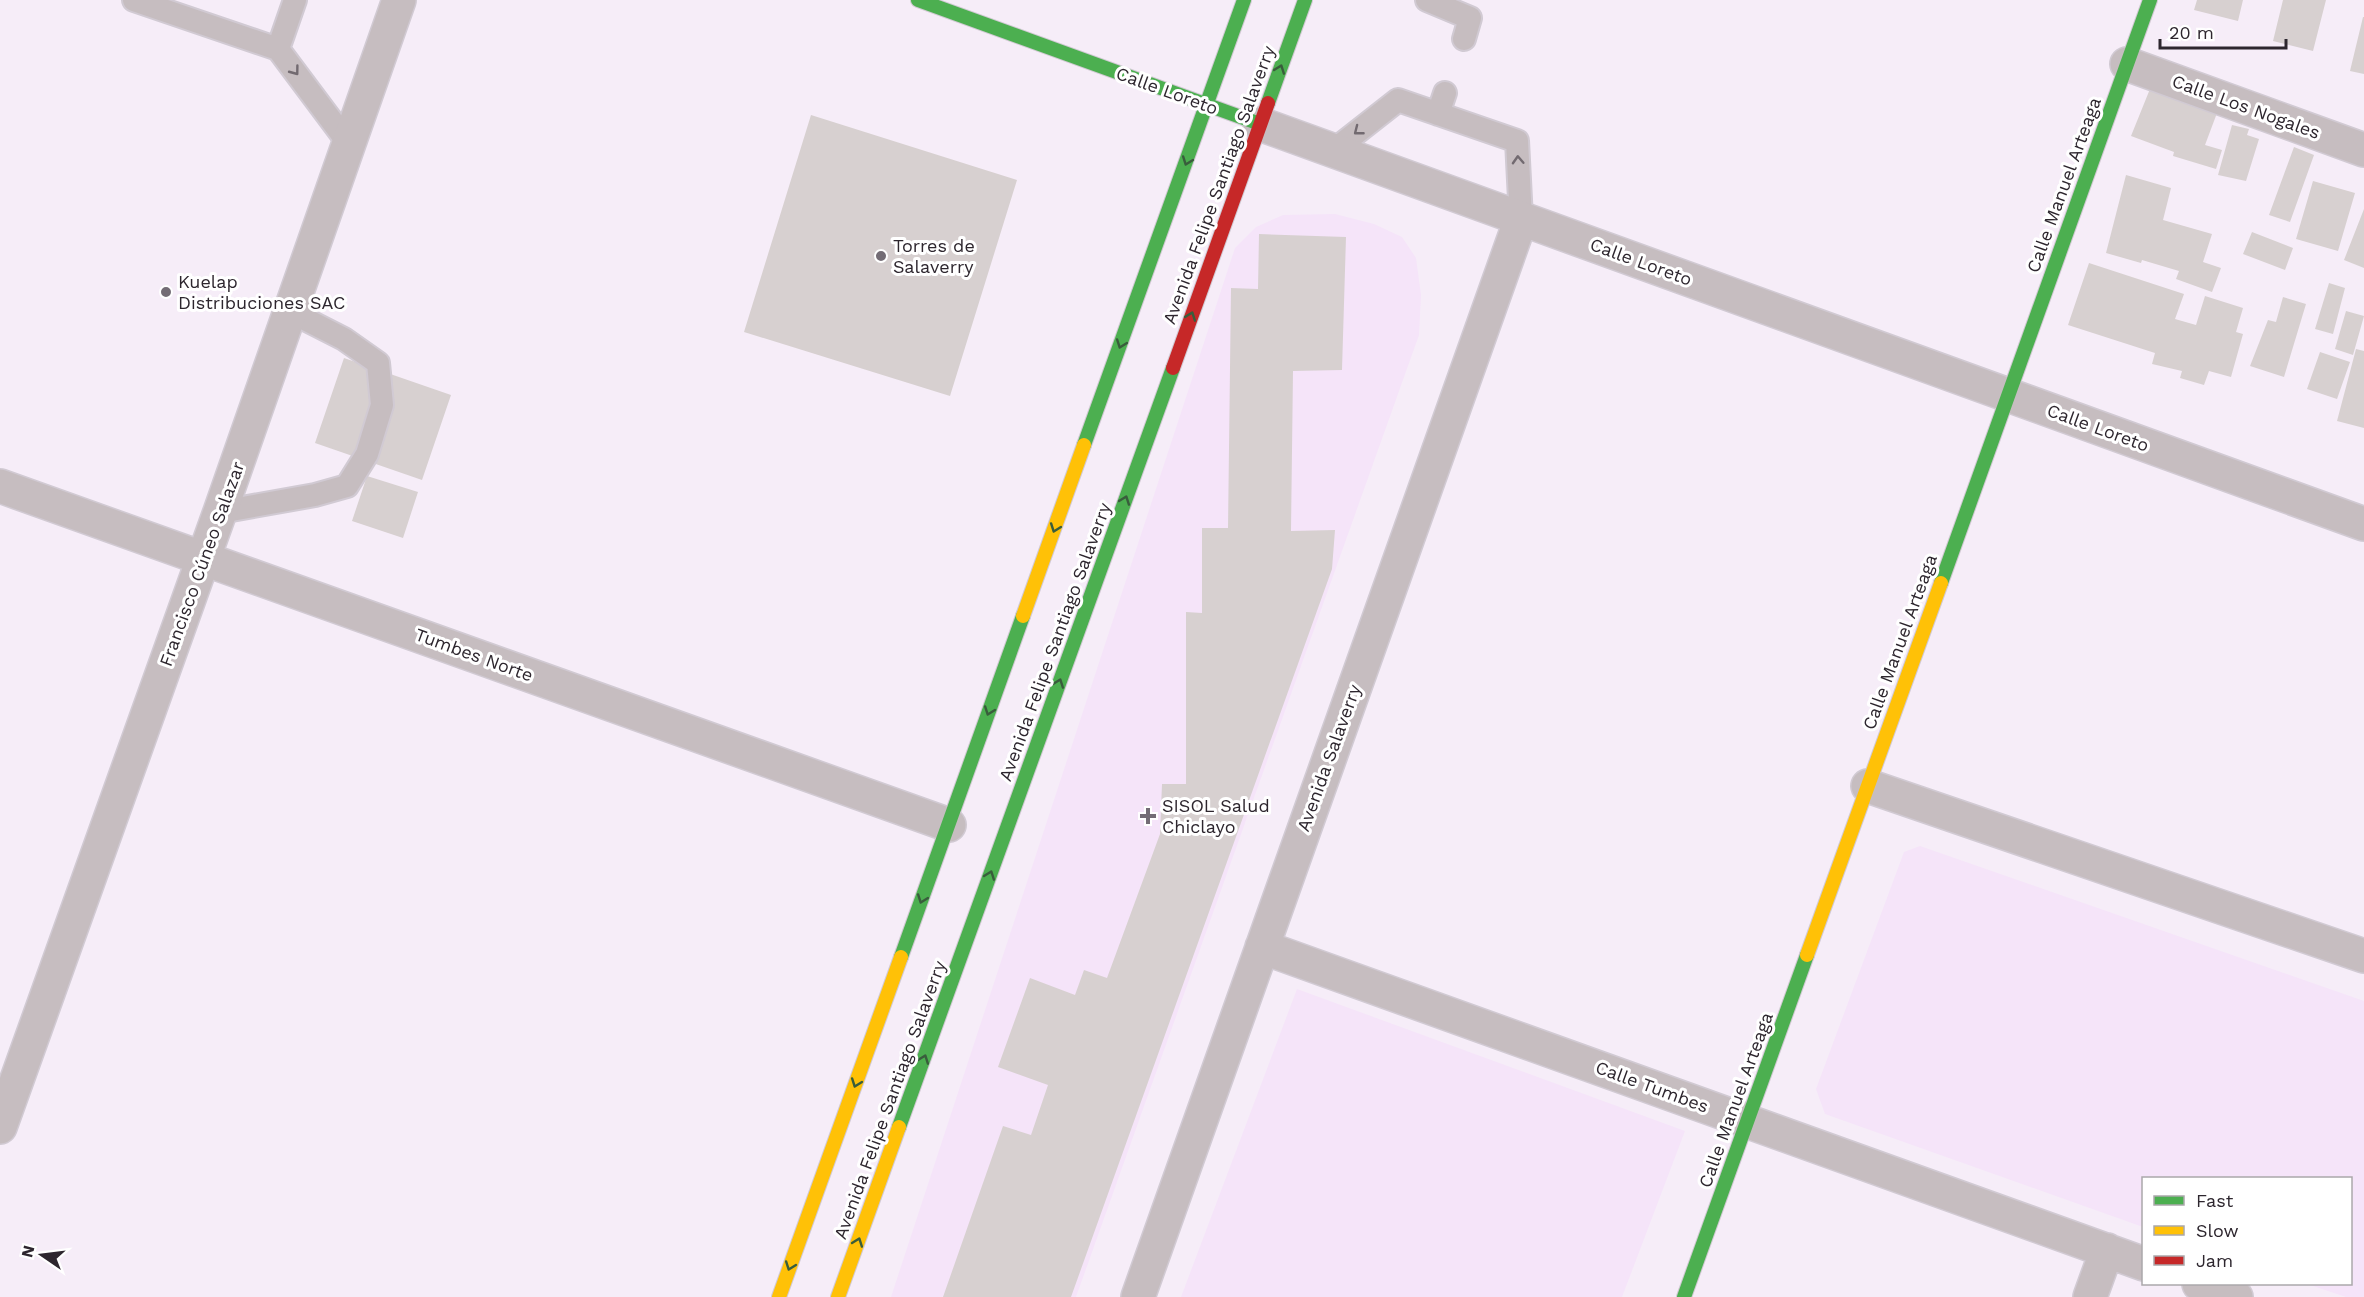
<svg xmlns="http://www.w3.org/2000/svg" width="2364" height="1297" font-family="'Work Sans',sans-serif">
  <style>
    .built { fill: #f5e4f9 }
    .building { fill: #d7d0d0 }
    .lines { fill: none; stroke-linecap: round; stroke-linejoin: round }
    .lane-casing { stroke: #d1cad3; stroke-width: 26 }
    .street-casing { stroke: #d1cad3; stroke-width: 36 }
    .fast-casing { stroke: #d1cad3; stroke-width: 16 }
    .slow-casing { stroke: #d1cad3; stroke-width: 16 }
    .jam-casing { stroke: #d1cad3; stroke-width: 16 }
    .lane { stroke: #c6bdc0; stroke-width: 22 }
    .street { stroke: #c6bdc0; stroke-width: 33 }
    .fast { stroke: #4caf50; stroke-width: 14 }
    .slow { stroke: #ffc107; stroke-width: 14 }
    .jam { stroke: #c62828; stroke-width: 14 }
    .oneway { stroke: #395d3c }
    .oneway2 { stroke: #726a70 }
    .poi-dot { fill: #736c75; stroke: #fff; stroke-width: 2 }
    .labels { text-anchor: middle; stroke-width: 6; stroke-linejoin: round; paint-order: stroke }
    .street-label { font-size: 18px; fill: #2d262e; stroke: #fff }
    .poi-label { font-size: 18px; fill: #2d262e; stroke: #fff; text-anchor: start }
  </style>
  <rect width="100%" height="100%" fill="#f6edf8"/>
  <path class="built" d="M 1335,214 L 1374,224 L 1402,237 L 1416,258 L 1421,295 L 1419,335 L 1076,1297 L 891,1297 L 1235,248 L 1256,227 L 1283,215 Z
    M 1920,846 L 2364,1001 L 2364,1297 L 2346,1297 L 2307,1284 L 2350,1284 L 2350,1178 L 2144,1178 L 2143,1227 L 1825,1114 L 1816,1089 L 1904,852 Z
    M 1297,989 L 1685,1131 L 1622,1297 L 1181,1297 Z"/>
  <path class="building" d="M 2197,0 L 2243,0 L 2238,21 L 2194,10 Z
    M 2283,0 L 2326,0 L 2313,51 L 2273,41 Z
    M 2363,17 L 2364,17 L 2364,74 L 2350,71 Z
    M 2154,79 L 2220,105 L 2205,145 L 2222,150 L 2216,169 L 2173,156 L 2174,152 L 2131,136 Z
    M 811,115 L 1017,180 L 950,396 L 744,332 Z
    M 2232,125 L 2249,129 L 2247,135 L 2259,139 L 2246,181 L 2218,175 Z
    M 2294,147 L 2314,155 L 2290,222 L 2269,215 Z
    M 2126,175 L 2171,188 L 2163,220 L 2212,234 L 2203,262 L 2221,268 L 2212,292 L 2176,279 L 2179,271 L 2142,260 L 2141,263 L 2106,253 Z
    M 2313,181 L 2355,193 L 2338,251 L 2296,239 Z
    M 2364,209 L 2364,268 L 2344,260 Z
    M 2252,232 L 2293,248 L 2285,270 L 2243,254 Z
    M 1259,234 L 1346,237 L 1342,370 L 1293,371 L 1291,531 L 1335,530 L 1332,569 L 1071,1297 L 943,1297 L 1003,1126 L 1031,1135 L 1048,1085 L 998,1067 L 1030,978 L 1075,995 L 1084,970 L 1107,978 L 1160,834 L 1162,784 L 1186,784 L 1186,612 L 1202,613 L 1202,528 L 1228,528 L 1231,288 L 1258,289 Z
    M 2089,263 L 2184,294 L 2175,319 L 2196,325 L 2205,296 L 2243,308 L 2236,332 L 2243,334 L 2231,377 L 2209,371 L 2204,385 L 2180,378 L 2182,371 L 2152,364 L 2155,353 L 2068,325 Z
    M 2329,283 L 2345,288 L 2333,334 L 2315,329 Z
    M 2283,297 L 2306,304 L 2284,377 L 2250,366 L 2268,320 L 2276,322 Z
    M 2346,311 L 2364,316 L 2353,355 L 2335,349 Z
    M 2356,349 L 2364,351 L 2364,428 L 2337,421 Z
    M 2320,352 L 2350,362 L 2337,399 L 2307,389 Z
    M 344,358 L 451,395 L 422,480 L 315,443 Z
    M 367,476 L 418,492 L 403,538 L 352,521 Z"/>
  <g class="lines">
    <defs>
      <path id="lane" d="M 134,0 L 278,49
        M 295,0 L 278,49 L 349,144
        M 1427,0 L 1470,18 L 1464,39
        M 1438,114 L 1445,93
        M 1333,151 L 1398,100 L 1517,141 L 1521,219
        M 220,512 L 315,495 L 347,486 L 367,454 L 382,405 L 378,363 L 344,339 L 291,312"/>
      <path id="street" d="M 2127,64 L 2364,150
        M 1260,124 L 2364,524
        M 0,486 L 949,825
        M 1868,786 L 2364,956
        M 1262,947 L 2144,1264
        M 0,1127 L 220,512 L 399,0
        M 2199,1284 L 2236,1297
        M 1138,1297 L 1521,219
        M 2090,1297 L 2107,1250"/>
      <path id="fast" d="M 918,0 L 1260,124
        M 1268,103 L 1305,0
        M 1084,445 L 1244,0
        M 1941,583 L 2150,0
        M 901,957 L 1023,616
        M 899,1127 L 1173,368
        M 1684,1297 L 1807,955"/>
      <path id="slow" d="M 1023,616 L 1084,445
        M 1807,955 L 1941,583
        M 779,1297 L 901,957
        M 838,1297 L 899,1127"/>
      <path id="jam" d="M 1173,368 L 1268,103"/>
    </defs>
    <use href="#lane" class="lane-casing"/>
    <use href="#street" class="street-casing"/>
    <use href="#fast" class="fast-casing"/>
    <use href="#slow" class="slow-casing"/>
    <use href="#jam" class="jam-casing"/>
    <use href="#lane" class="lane"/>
    <use href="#street" class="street"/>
    <use href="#fast" class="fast"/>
    <use href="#slow" class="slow"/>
    <use href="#jam" class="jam"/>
  </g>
  <defs><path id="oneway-chevron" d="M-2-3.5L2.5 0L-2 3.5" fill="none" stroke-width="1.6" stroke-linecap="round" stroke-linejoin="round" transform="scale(1.5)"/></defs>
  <g class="oneway">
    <use href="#oneway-chevron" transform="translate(1280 69) rotate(-70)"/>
    <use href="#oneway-chevron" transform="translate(1187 161) rotate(110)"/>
    <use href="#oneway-chevron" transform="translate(1191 316) rotate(-70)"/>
    <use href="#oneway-chevron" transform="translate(1121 344) rotate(110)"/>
    <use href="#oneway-chevron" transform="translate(1125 500) rotate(-70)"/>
    <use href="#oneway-chevron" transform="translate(1055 528) rotate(110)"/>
    <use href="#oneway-chevron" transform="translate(1059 683) rotate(-70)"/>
    <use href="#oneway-chevron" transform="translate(989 711) rotate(110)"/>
    <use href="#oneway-chevron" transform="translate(990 875) rotate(-70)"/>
    <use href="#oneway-chevron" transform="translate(922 899) rotate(110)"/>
    <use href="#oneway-chevron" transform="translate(924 1059) rotate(-70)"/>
    <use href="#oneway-chevron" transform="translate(856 1083) rotate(110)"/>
    <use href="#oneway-chevron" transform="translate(858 1242) rotate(-70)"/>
    <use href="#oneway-chevron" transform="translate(790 1266) rotate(110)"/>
  </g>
  <g class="oneway2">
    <use href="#oneway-chevron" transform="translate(295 71) rotate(53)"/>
    <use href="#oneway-chevron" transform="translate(1358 131) rotate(142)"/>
    <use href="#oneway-chevron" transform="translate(1518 160) rotate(-93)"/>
  </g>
  <g class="poi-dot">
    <circle cx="881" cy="256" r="6"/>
    <circle cx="166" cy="292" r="6"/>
    <path d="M1145 807h6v6h6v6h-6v6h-6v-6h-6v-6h6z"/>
  </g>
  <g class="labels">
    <g class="street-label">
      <text transform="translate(1167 91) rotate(20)" y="6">Calle Loreto</text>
      <text transform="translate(2246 107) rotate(20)" y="6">Calle Los Nogales</text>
      <text transform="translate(1219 185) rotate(-70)" y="6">Avenida Felipe Santiago Salaverry</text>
      <text transform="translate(2064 185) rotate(-70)" y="6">Calle Manuel Arteaga</text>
      <text transform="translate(1641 262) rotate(20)" y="6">Calle Loreto</text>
      <text transform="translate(2098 428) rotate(20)" y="6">Calle Loreto</text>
      <text transform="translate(202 564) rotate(-70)" y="6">Francisco Cúneo Salazar</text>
      <text transform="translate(1055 642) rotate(-70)" y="6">Avenida Felipe Santiago Salaverry</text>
      <text transform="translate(1900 642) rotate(-70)" y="6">Calle Manuel Arteaga</text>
      <text transform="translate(474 655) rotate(20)" y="6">Tumbes Norte</text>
      <text transform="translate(1329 758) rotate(-70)" y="6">Avenida Salaverry</text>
      <text transform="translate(1652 1087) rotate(20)" y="6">Calle Tumbes</text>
      <text transform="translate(890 1100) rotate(-70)" y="6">Avenida Felipe Santiago Salaverry</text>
      <text transform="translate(1736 1100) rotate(-70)" y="6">Calle Manuel Arteaga</text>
    </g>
    <g class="poi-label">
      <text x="893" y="252">Torres de<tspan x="893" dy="21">Salaverry</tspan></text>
      <text x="178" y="288">Kuelap<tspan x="178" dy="21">Distribuciones SAC</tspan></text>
      <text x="1162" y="812">SISOL Salud<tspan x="1162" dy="21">Chiclayo</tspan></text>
    </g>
  </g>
  <rect x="2142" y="1177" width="210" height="108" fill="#ffffff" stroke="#aba8ab" stroke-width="1.5"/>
  <rect x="2154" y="1196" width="30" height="9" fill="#4caf50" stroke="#aba8ab" stroke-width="1.5"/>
  <text x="2196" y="1207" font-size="18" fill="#2d262e">Fast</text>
  <rect x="2154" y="1226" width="30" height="9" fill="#ffc107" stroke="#aba8ab" stroke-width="1.5"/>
  <text x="2196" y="1237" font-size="18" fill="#2d262e">Slow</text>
  <rect x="2154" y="1256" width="30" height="9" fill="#c62828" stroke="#aba8ab" stroke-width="1.5"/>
  <text x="2196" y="1267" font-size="18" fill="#2d262e">Jam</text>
  <g transform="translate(42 1255) rotate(284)" stroke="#ffffff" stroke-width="4.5" paint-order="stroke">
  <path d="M0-4.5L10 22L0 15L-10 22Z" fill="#2d262e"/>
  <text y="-9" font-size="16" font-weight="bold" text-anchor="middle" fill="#2d262e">N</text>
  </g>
  <path d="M2160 39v9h126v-9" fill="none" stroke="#2d262e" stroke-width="3"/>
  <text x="2169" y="39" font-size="18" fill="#2d262e" stroke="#ffffff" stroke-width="4.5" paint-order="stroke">20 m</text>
</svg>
